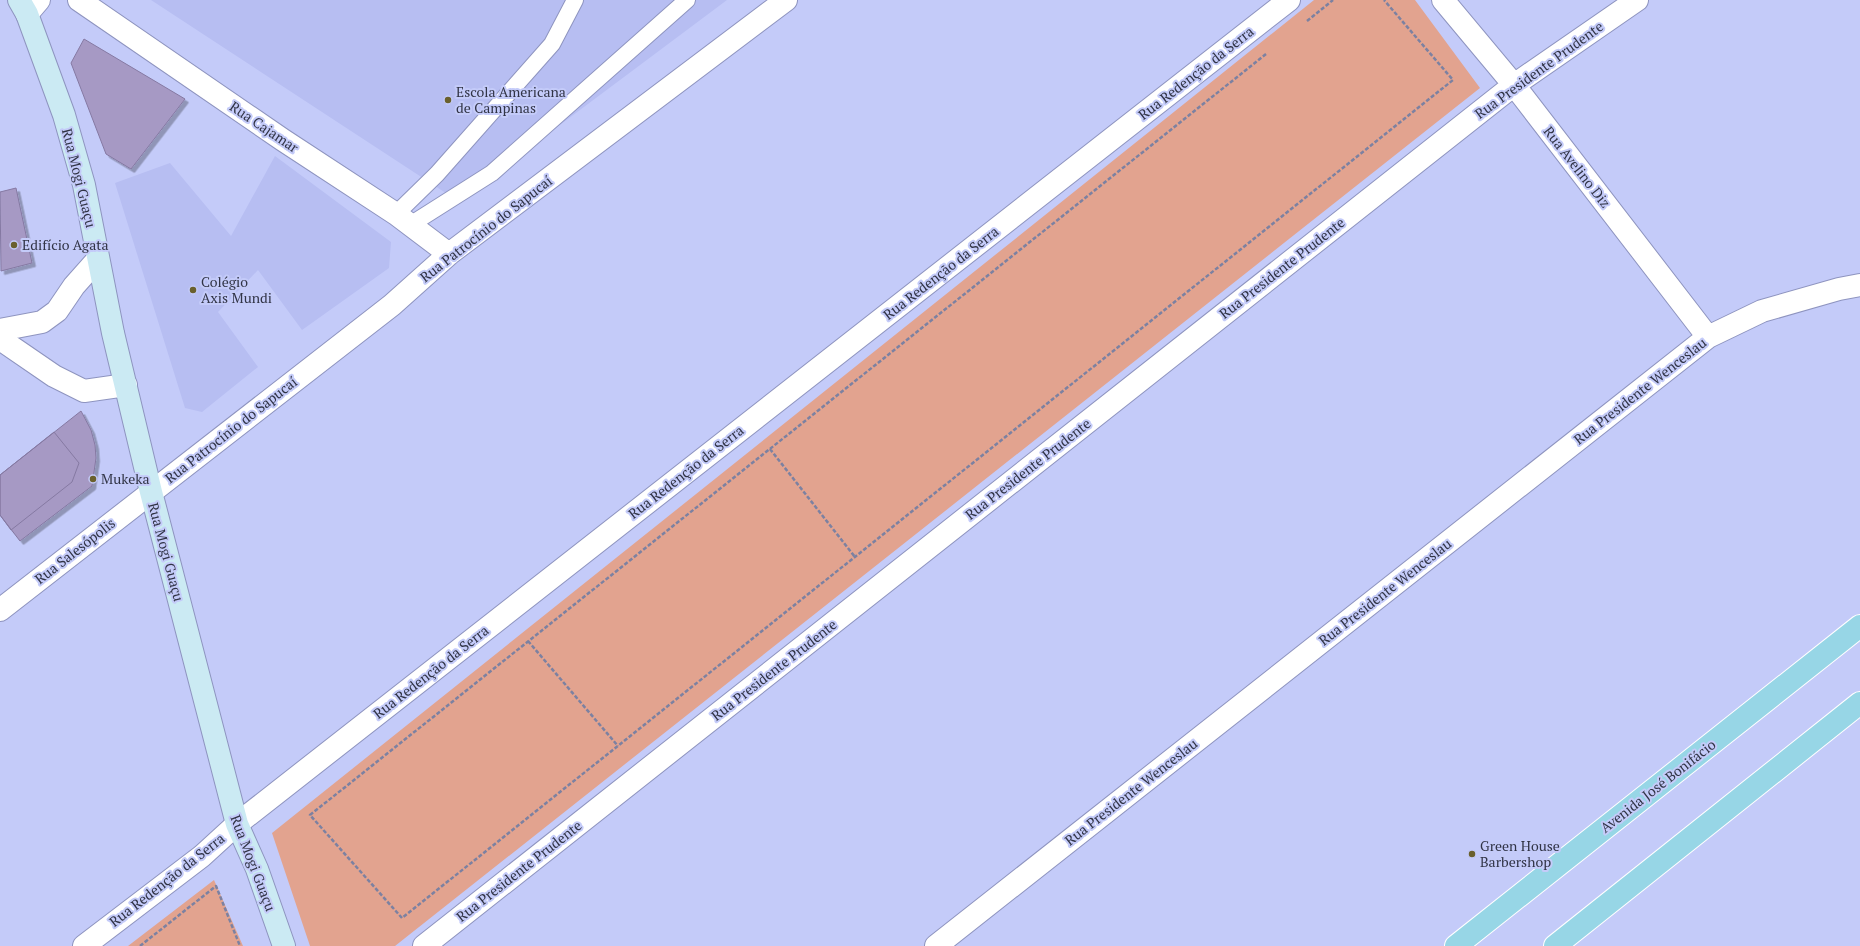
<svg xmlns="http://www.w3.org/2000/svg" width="1860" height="946" font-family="'PT Serif',serif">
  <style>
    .built { fill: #b7bef2 }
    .green { fill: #e2a38f }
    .building { fill: #a699c4; stroke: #8579a2; filter: url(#shadow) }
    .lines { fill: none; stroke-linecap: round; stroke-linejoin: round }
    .service-casing { stroke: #8e94bf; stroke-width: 18 }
    .minor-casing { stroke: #8e94bf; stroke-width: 24 }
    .tertiary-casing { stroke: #8e94bf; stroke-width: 24 }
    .secondary-casing { stroke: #8e94bf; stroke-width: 24 }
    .primary-casing { stroke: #fff; stroke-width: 24 }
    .path { stroke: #7c81a1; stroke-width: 2.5; stroke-dasharray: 4 2; stroke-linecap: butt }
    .service { stroke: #fff; stroke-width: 16 }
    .minor { stroke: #fff; stroke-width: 22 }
    .tertiary { stroke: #fff; stroke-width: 22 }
    .secondary { stroke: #cbeaf3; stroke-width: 22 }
    .primary { stroke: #97d6e6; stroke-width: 22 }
    .poi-dot { fill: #6a602d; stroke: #c4cbf9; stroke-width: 1.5 }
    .labels { text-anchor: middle; stroke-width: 4; stroke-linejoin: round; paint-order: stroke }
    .street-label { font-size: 14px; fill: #313446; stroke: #c4cbf9 }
    .poi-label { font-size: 14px; fill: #313446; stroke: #c4cbf9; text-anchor: start }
  </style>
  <defs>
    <filter id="shadow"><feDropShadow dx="3.5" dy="3.5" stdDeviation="0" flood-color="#0004"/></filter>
  </defs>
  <rect width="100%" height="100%" fill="#c4cbf9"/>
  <path class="built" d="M 151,0 L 727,0 L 458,201 Z
    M 275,156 L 391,242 L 389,268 L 302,330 L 258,270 L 218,312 L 258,367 L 202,412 L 185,408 L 115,183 L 170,163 L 231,236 Z"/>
  <path class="green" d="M 1314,0 L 1415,0 L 1480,88 L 395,946 L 310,946 L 272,833 Z
    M 214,880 L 243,946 L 128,946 Z"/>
  <path class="building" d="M 84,39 L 185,99 L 131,169 L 106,154 L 71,63 Z
    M 16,188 L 32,263 L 1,271 L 0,192 Z
    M 81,411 L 91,430 L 95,445 L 96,458 L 92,486 L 20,541 L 0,515 L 0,475 Z
    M 54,432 L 79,463 L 72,482 L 11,530 L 0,515 L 0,475 Z"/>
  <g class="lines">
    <defs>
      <path id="service" d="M 396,214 L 437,174 L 552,44 L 575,0
        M 410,225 L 492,173 L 687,0"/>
      <path id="minor" d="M 79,0 L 283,140 L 396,214 L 449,254
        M 1443,0 L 1514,85 L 1708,337
        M 27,14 L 39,0
        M 0,610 L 392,305 L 449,254 L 786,0
        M 84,946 L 202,856 L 237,824 L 1289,0
        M 424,946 L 1514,85 L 1637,0
        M 936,946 L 1708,337 L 1762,311 L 1839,289 L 1860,285"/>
      <path id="tertiary" d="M 0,330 L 42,322 L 57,311 L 74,286 L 98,259
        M 0,339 L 54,376 L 84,391 L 126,385"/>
      <path id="secondary" d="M 19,0 L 27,14 L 64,115 L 84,185 L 113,333 L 151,492 L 237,824 L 257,869 L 284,946"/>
      <path id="primary" d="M 1456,946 L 1860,626
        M 1555,946 L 1860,703"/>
    </defs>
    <use href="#service" class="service-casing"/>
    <use href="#minor" class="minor-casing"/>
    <use href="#tertiary" class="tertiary-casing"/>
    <use href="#secondary" class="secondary-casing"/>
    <use href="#primary" class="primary-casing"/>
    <path class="path" d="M 1307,21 L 1333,0
      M 1266,54 L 310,815 L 402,918 L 1453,80 L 1384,0
      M 770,449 L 855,557
      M 528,641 L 618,746
      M 140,946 L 216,886 L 240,946"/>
    <use href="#service" class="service"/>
    <use href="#minor" class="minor"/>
    <use href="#tertiary" class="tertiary"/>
    <use href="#secondary" class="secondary"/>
    <use href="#primary" class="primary"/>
  </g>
  <g class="poi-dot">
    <circle cx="448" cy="100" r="4"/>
    <circle cx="14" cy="245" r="4"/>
    <circle cx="193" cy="290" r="4"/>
    <circle cx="93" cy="479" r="4"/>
    <circle cx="1472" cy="854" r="4"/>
  </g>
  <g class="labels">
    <g class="street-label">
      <text transform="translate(1539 70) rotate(-36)" y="5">Rua Presidente Prudente</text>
      <text transform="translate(1196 73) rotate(-38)" y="5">Rua Redenção da Serra</text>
      <text transform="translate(264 127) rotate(34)" y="5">Rua Cajamar</text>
      <text transform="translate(1577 167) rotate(52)" y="5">Rua Avelino Diz</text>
      <text transform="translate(79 178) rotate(76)" y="5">Rua Mogi Guaçu</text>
      <text transform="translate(486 229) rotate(-38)" y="5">Rua Patrocínio do Sapucaí</text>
      <text transform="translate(1282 268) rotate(-38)" y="5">Rua Presidente Prudente</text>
      <text transform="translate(941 273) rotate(-38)" y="5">Rua Redenção da Serra</text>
      <text transform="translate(1640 391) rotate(-38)" y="5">Rua Presidente Wenceslau</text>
      <text transform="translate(231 430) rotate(-38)" y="5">Rua Patrocínio do Sapucaí</text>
      <text transform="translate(1028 469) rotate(-38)" y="5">Rua Presidente Prudente</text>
      <text transform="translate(686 472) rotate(-38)" y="5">Rua Redenção da Serra</text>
      <text transform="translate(75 551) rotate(-38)" y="5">Rua Salesópolis</text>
      <text transform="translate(166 552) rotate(75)" y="5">Rua Mogi Guaçu</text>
      <text transform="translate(1385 592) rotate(-38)" y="5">Rua Presidente Wenceslau</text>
      <text transform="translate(774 670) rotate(-38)" y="5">Rua Presidente Prudente</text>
      <text transform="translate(431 672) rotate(-38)" y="5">Rua Redenção da Serra</text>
      <text transform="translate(1658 786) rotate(-38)" y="5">Avenida José Bonifácio</text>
      <text transform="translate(1131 792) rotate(-38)" y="5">Rua Presidente Wenceslau</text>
      <text transform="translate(253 863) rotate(69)" y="5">Rua Mogi Guaçu</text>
      <text transform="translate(519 871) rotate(-38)" y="5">Rua Presidente Prudente</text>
      <text transform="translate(167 880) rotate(-38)" y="5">Rua Redenção da Serra</text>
    </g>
    <g class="poi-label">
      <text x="456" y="97">Escola Americana<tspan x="456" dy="16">de Campinas</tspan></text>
      <text x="22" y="250">Edifício Agata</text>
      <text x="201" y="287">Colégio<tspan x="201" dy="16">Axis Mundi</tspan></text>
      <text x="101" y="484">Mukeka</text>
      <text x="1480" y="851">Green House<tspan x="1480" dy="16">Barbershop</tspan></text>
    </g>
  </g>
</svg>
